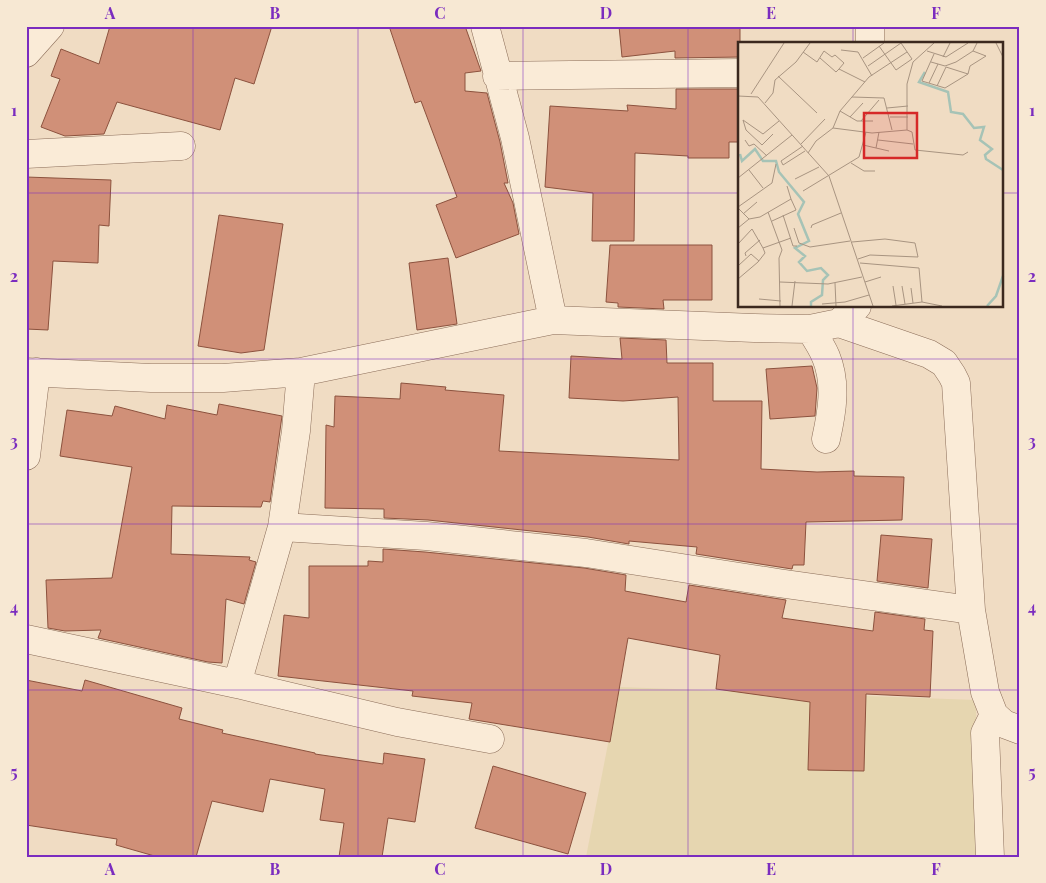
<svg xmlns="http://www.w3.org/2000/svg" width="1046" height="883" font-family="'Playfair Display',serif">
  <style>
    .farmland { fill: #e6d6b0 }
    .building { fill: #d09078; stroke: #8c523e }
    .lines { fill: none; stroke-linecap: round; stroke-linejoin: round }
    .minor-casing { stroke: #8b6d59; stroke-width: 29 }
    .minor { stroke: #faebd7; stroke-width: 28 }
    .grid { fill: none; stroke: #7b2cbf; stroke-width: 1; stroke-opacity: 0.55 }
    .inset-river { fill: none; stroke: #a6c3b6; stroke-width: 2.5 }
    .inset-road { fill: none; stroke: #a89481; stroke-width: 1 }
    .view { fill: #d62828; fill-opacity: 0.15; stroke: #d62828; stroke-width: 2.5 }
    .inset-edge { fill: none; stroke: #3b281e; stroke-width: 2.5 }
    .neatline { fill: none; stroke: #7b2cbf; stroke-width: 2 }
    .grid-label { font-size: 16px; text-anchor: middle; font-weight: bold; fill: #7b2cbf }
  </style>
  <rect width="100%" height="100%" fill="#f0dcc3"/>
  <path class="farmland" d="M 619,687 L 976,700 L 978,857 L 586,857 Z"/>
  <path class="building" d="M 110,26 L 272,26 L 254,84 L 235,78 L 220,130 L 117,102 L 104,134 L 65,136 L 41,127 L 60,79 L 51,76 L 61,49 L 99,64 Z
    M 389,26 L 465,26 L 481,71 L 465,73 L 465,91 L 487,93 L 500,142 L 508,183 L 504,183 L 513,203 L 519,234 L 456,258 L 436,205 L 457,197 L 421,101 L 415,103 Z
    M 619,26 L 740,26 L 740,57 L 675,58 L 675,51 L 622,57 Z
    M 676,89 L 740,89 L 740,142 L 729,142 L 729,158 L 688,158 L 688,156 L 635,153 L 634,241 L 592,241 L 593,193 L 545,187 L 550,106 L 628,111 L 627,105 L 676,109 Z
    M 26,177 L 111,180 L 109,226 L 99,225 L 98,263 L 53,261 L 48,330 L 26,329 Z
    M 219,215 L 283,224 L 264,350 L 241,353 L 198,346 Z
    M 610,245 L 712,245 L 712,300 L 663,300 L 664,309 L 618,307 L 618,303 L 606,302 Z
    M 448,258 L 457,324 L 417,330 L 409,263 Z
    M 620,338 L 666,340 L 667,363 L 713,363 L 713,401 L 762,401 L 761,469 L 817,472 L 854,471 L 854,476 L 904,477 L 902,520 L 806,522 L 804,565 L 793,565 L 792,569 L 696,554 L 697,547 L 629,541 L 629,544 L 588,537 L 428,520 L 384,518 L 384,509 L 325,508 L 326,425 L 334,427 L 335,396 L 400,399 L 401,383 L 446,387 L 445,390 L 504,395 L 499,451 L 679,460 L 678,397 L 623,401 L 569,398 L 571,356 L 622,359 Z
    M 812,366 L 817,388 L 815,416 L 770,419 L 766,369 Z
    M 219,404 L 282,416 L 270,502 L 263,501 L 261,507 L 172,506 L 171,554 L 250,557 L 249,560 L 256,562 L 244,604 L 226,599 L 222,663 L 208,662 L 98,638 L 101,630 L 65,631 L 48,628 L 46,580 L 112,578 L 132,467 L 60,456 L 67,410 L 112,416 L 115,406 L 165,419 L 167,405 L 217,415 Z
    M 881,535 L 932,539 L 928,588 L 877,581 Z
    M 383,549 L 425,552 L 584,568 L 626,575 L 625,591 L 686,602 L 689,585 L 786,600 L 782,618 L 873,631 L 875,612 L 925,619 L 924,630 L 933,631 L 930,697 L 866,694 L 864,771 L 808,770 L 810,702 L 716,689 L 720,655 L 628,638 L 610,742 L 469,719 L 472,703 L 412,696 L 413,691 L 278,676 L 284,615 L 309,618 L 309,566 L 368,566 L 368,561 L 383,562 Z
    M 26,680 L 82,691 L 85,680 L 182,708 L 179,719 L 223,730 L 222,733 L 315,753 L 315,754 L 383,764 L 384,753 L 425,759 L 415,822 L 388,818 L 382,857 L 339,857 L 344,823 L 320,820 L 325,789 L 270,779 L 263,812 L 212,801 L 196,857 L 158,857 L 116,845 L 117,839 L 26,825 Z
    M 493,766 L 586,793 L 568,854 L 475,828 Z"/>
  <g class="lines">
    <defs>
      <path id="minor" d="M 485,26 L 515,138 L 553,320
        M 870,44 L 870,26
        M 26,53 L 50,26
        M 497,76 L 740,73
        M 26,154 L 181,146
        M 839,323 L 929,354 L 944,363 L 952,375 L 956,383 L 971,610 L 985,692 L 994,715 L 1004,724 L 1020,730
        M 810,329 C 816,338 822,347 826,357 C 837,384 832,412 826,439
        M 26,372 L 151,378 L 223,378 L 301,372 L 553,320 L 754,328 L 810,329 L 839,323 L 857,306
        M 26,456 L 36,372
        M 282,527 L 426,536 L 586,553 L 778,583 L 971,610
        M 26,639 L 237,684 L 397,722 L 490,739
        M 237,684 L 282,527 L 296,431 L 301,372
        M 990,857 L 985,733 L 994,715"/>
    </defs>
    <use href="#minor" class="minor-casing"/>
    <use href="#minor" class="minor"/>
  </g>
  <path class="grid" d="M 193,26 L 193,857M 358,26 L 358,857M 523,26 L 523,857M 688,26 L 688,857M 853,26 L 853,44M 26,193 L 740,193M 1002,193 L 1020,193M 853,306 L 853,857M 26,359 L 1020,359M 26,524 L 1020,524M 26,690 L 1020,690"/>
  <g transform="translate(738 42)">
    <rect width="265" height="265" fill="#f0dcc3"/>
    <path class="inset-river" d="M 187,30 L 181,40 L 210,50 L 213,70 L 225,72 L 236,86 L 246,85 L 242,98 L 254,107 L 247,113 L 248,117 L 265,128M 2,112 L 4,119 L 17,107 L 25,119 L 38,119 L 41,130 L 66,160 L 60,172 L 71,199 L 57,206 L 67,214 L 61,220 L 69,229 L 83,226 L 90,233 L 85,238 L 84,253 L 73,260 L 73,264M 249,264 L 258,254 L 265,234"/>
    <path class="inset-road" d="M 163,1 L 174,17M 258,1 L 265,15M 141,4 L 158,28 L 174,17M 103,8 L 120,10 L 134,34M 189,9 L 208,15 L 230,1M 65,10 L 79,20 L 86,9 L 94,15 L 97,13 L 106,21 L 101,27M 196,12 L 184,39 L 207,46 L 230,32 L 232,24 L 248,14 L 235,9M 205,15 L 212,1M 82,16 L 98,30 L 101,27M 125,16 L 146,1M 193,20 L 207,24 L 218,20 L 235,9 L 239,1M 130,24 L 163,1M 208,25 L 230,32M 101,27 L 127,40M 40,34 L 79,71M 191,41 L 200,22M 199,44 L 208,25M 13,52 L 46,1M 0,54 L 20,55 L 91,134 L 135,264M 114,55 L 146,56 L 154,88M 27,61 L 35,51 L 37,38 L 58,20 L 72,1M 149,66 L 170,64M 102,69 L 119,79 L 135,79M 112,75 L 125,61M 152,75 L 170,75M 123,79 L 141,58M 95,86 L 134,91 L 169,88 L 174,90 L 177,108 L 225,113 L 230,110M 169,88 L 169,42 L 175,20 L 196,1M 35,92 L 24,103 L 8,88 L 5,78 L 25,92 L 41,79M 7,98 L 11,104 L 16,102 L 29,114M 140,98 L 175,102M 63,102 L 87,77M 125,103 L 151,109M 138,106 L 141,90M 70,111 L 78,99 L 95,86 L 102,69 L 131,35 L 169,10M 113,121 L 126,129 L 137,129M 45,123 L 43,119 L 65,104M 45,123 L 67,109M 11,128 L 25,146M 0,136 L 54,93M 57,137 L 81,125M 65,149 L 121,115 L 128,90M 0,165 L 34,141 L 38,122M 0,166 L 11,177M 30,170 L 44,208 L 41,216 L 42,264M 5,172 L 19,160M 45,173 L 55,204 L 59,204M 34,179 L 58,168 L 53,157M 0,186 L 11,177 L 22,175 L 53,157 L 49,144M 56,186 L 61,201 L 72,205 L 112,199M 73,186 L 74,183 L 103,171M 114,200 L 147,197 L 177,201 L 180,215 L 132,213 L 120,217M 0,202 L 14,187 L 25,206 L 53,196M 8,214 L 7,211 L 22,198M 122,221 L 181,226 L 184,260M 1,223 L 13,212 L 21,219M 0,237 L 20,220 L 27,211 L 25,206M 42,240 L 90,242 L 124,235M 127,240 L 143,235M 97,241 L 98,264M 155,244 L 158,263M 164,244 L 167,262M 173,246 L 175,261M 21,257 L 43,259M 84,262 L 107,260 L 131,253M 54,264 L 57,239M 154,264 L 184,260 L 204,264"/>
    <path class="view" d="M 126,71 L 179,71 L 179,116 L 126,116 Z"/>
    <rect width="265" height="265" class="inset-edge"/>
  </g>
  <rect width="1046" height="883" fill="none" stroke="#f7e8d3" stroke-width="55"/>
  <rect x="28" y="28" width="990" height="828" class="neatline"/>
  <g class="grid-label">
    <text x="110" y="19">A</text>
    <text x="275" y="19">B</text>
    <text x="440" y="19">C</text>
    <text x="606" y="19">D</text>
    <text x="771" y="19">E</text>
    <text x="936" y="19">F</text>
    <text x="14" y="116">1</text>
    <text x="1032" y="116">1</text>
    <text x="14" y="282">2</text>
    <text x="1032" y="282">2</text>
    <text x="14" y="447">3</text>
    <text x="1032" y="447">3</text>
    <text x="14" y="613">4</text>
    <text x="1032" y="613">4</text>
    <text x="14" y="778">5</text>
    <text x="1032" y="778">5</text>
    <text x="110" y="875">A</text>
    <text x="275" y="875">B</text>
    <text x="440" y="875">C</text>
    <text x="606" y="875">D</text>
    <text x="771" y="875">E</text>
    <text x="936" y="875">F</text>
  </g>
</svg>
